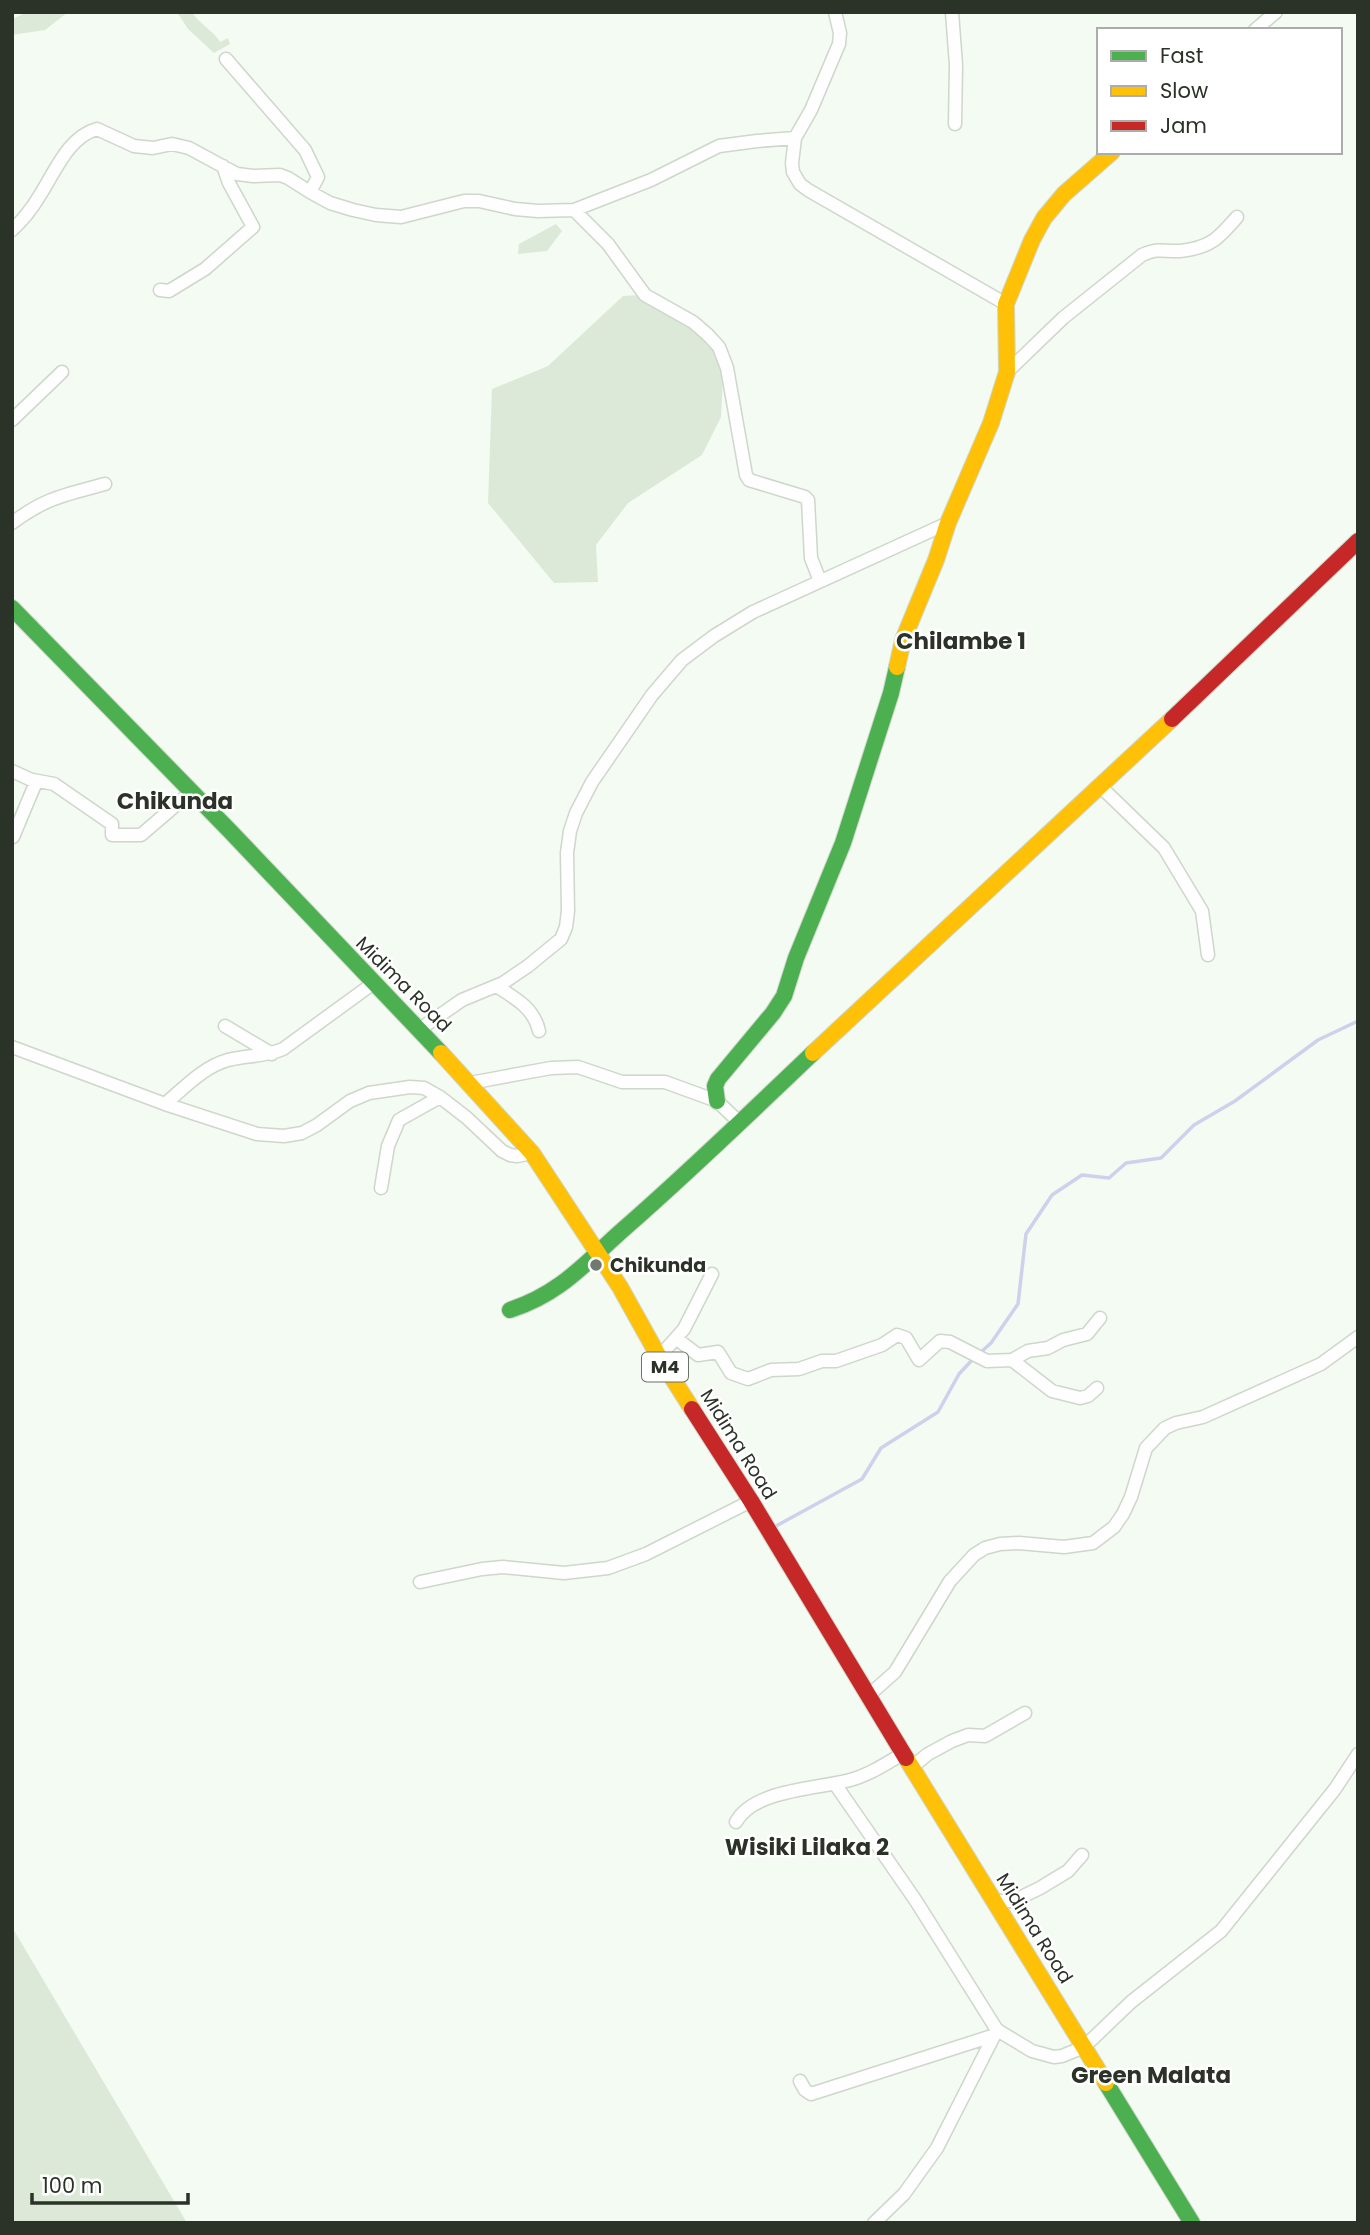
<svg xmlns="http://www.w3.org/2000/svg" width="1370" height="2235" font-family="Poppins,sans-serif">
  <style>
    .green { fill: #dde9d8 }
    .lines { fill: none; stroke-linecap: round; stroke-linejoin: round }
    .stream { stroke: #ced1ec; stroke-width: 3.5 }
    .street-casing { stroke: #cfd6cc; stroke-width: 15 }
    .fast-casing { stroke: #cfd6cc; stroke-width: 18 }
    .slow-casing { stroke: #cfd6cc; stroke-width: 18 }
    .jam-casing { stroke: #cfd6cc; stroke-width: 18 }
    .street { stroke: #fdfefd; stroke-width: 12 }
    .fast { stroke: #4caf50; stroke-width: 16 }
    .slow { stroke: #ffc107; stroke-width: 16 }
    .jam { stroke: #c62828; stroke-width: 16 }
    .poi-dot { fill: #71786f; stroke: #fff; stroke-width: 2.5 }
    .labels { text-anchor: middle; stroke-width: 5; stroke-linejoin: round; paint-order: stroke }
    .shield { fill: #fff; stroke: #6b7068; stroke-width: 2 }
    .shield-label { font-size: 18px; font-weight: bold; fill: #2b3228 }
    .street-label { font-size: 19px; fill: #2b3228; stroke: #fff }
    .poi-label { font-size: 19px; font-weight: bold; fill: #2b3228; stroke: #fff; text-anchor: start }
    .quarter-label { font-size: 23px; font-weight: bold; fill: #2b3228; stroke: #fff }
  </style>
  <rect width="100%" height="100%" fill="#f4fbf2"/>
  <path class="green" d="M 27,12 L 68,12 L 45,30 L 12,35 L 12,19 Z
    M 177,12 L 192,12 C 199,24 213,30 220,42 L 228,38 L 230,44 L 214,53 L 188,29 Z
    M 556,224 L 562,231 L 547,251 L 518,254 L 519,244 Z
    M 640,295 L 694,325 L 724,358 L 721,417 L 702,455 L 628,503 L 596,545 L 598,582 L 554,583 L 488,503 L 492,389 L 548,366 L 623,296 Z
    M 12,1927 L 187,2223 L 12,2223 Z"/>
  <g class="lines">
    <path class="stream" d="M 980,1353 L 991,1343 L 1018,1304 L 1026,1234 L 1052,1195 L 1082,1175 L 1109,1178 L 1126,1163 L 1161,1158 L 1194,1125 L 1235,1101 L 1318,1040 L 1358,1021
      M 776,1526 L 862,1479 L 881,1448 L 938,1412 L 959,1374 L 974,1358"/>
    <defs>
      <path id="street" d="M 835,12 L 840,33 L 839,44 L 811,110 L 795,138 L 792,163 L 793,172 L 800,184 L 808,190 L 1006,304
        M 952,12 L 956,65 L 955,124
        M 1255,30 L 1276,12
        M 310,192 L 330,203 L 353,210 L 376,215 L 401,217 L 464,201 L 479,201 L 515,209 L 538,211 L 574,210 L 651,180 L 719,146 L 757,141 L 795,138
        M 574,210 L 608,244 L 645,295 L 693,322 L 708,335 L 719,347 L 727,368 L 746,475 L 749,480 L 805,497 L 808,500 L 811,558 L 820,581
        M 12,230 C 23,220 33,207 40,195 C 55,172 68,137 97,129 L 134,146 L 153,148 L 172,144 L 189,148 L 237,174 L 253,176 L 280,175 L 288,178 L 310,192 L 318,177 L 305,150 L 226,59
        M 160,290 L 169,291 L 205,269 L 253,227 L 229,183 L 223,166
        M 1007,372 L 1063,318 L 1142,255 C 1159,247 1164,252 1180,251 C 1210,248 1219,238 1237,217
        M 12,420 L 62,372
        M 12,523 C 47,497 65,495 105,484
        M 12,771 L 36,782 L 13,837
        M 33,780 L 54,784 L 112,824 L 112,835 L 141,835 L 191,792
        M 1100,786 L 1164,848 L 1202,911 L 1208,955
        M 496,986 C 515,998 534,1008 539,1031
        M 225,1026 L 272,1054
        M 420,1029 L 462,1000 L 503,983 L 528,966 L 561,939 L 566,927 L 568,911 L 567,853 L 570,831 L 576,813 L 592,782 L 652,695 L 682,660 L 714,636 L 753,612 L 948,523
        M 12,1047 L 165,1104 L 257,1134 L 284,1136 L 302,1133 L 317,1125 L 350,1101 L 369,1093 L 410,1087 L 424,1088 L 440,1097 L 467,1118 L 502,1151 L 510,1155 L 517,1156 L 532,1153
        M 470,1083 L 551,1068 L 578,1067 L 622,1082 L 665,1082 L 717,1101 L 740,1123
        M 165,1104 C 184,1088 203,1067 228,1060 C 247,1055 265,1057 283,1049 L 375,982
        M 381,1188 L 388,1146 L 399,1120 L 440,1097
        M 677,1339 L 698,1355 L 718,1352 L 731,1373 L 748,1379 L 771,1370 L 799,1369 L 822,1361 L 836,1361 L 882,1345 L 897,1335 L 906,1338 L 919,1360 L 940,1341 L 950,1342 L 987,1361 L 1012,1360 L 1028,1351 L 1048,1348 L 1063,1340 L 1087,1334 L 1100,1318
        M 659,1357 L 684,1329 L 712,1274
        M 1012,1360 L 1052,1391 L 1080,1398 L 1088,1396 L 1097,1388
        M 420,1582 L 482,1569 L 503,1567 L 564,1573 L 608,1568 L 646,1554 L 751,1501
        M 868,1696 L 895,1672 L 950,1581 L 974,1555 L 985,1548 L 1000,1544 L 1019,1543 L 1064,1547 L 1093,1543 L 1114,1527 L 1123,1514 L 1131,1497 L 1146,1448 L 1165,1428 L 1176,1423 L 1203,1417 L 1321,1364 L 1358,1337
        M 912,1767 L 928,1754 L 952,1741 L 968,1735 L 985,1736 L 1025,1713
        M 835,1784 L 916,1901 L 997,2030 L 1032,2051 L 1054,2057 L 1062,2056 L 1084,2047 L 1131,2002 L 1221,1931 L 1335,1789 L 1358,1754
        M 736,1822 C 754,1789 819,1789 850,1780 C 869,1775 887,1763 904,1753
        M 993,1901 L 1013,1901 L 1040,1888 L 1068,1871 L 1082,1855
        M 800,2081 L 805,2090 L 811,2094 L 992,2036
        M 874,2223 L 904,2194 L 937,2148 L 997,2030"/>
      <path id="fast" d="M 12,608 L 229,830 L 441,1053
        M 717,1101 L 715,1086 L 718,1079 L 773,1013 L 784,996 L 796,958 L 843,843 L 891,693 L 897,667
        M 510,1310 C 562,1293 586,1262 626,1227 C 690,1171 751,1112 813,1053
        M 1106,2083 L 1192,2223"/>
      <path id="slow" d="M 897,667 L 903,640 L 936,560 L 948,523 L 991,423 L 1007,372 L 1006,304 L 1032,240 L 1044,218 L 1064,194 L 1112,152
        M 441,1053 L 532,1153 L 620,1287 L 659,1357 L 692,1409
        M 813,1053 L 1172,719
        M 906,1758 L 1106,2083"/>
      <path id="jam" d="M 1172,719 L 1358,541
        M 692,1409 L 751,1501 L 906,1758"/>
    </defs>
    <use href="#street" class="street-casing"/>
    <use href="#fast" class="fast-casing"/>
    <use href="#slow" class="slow-casing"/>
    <use href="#jam" class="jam-casing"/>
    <use href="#street" class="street"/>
    <use href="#fast" class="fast"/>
    <use href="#slow" class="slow"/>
    <use href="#jam" class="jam"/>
  </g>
  <circle class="poi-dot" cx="596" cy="1265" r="7"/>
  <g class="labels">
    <rect class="shield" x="642" y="1352.5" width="46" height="29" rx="5"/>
    <g class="shield-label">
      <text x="665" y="1373">M4</text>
    </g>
    <g class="street-label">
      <text transform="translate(404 984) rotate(45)" y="7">Midima Road</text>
      <text transform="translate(739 1444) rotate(58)" y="7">Midima Road</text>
      <text transform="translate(1035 1928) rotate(58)" y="7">Midima Road</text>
    </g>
    <g class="poi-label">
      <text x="610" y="1272">Chikunda</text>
    </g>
    <g class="quarter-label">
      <text x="961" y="649">Chilambe 1</text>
      <text x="175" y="809">Chikunda</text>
      <text x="807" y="1855">Wisiki Lilaka 2</text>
      <text x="1151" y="2083">Green Malata</text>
    </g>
  </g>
  <rect width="1370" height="2235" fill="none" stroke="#2b3228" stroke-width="28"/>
  <rect x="1097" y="28" width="245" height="126" fill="#ffffff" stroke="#aaada9" stroke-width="2"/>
  <rect x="1111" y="51" width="35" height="10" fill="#4caf50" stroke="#aaada9" stroke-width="2"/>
  <text x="1160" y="63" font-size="21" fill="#2b3228">Fast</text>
  <rect x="1111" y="86" width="35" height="10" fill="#ffc107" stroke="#aaada9" stroke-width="2"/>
  <text x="1160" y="98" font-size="21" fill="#2b3228">Slow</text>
  <rect x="1111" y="121" width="35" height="10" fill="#c62828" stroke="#aaada9" stroke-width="2"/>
  <text x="1160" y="133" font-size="21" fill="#2b3228">Jam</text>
  <path d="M32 2193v10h156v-10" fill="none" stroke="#2b3228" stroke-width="3.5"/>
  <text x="42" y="2193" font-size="21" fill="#2b3228" stroke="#ffffff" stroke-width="5" paint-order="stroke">100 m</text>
</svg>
